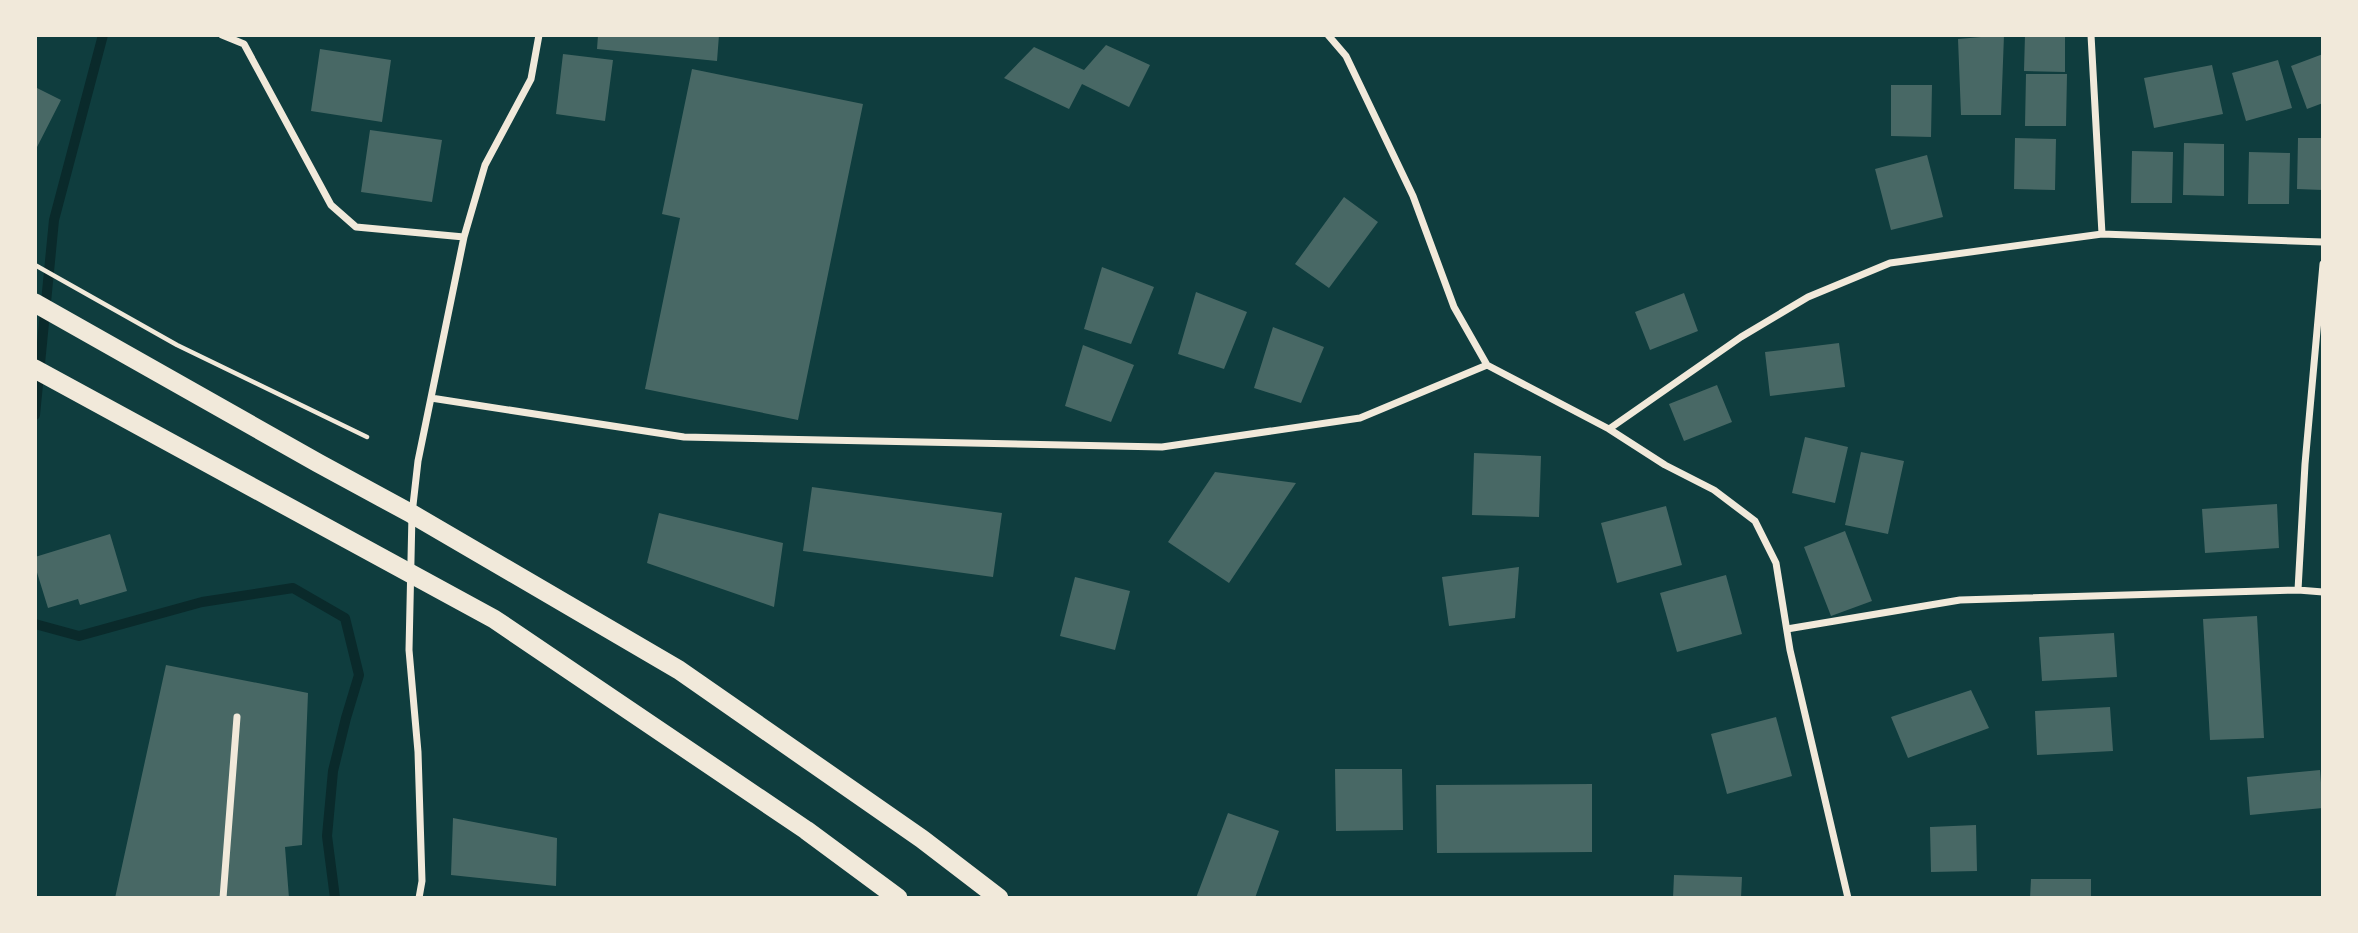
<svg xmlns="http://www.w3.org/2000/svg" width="2358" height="933" font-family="'Archivo Narrow',sans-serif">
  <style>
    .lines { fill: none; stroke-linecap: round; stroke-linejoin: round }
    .stream { stroke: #0a2a2b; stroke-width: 10 }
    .building { fill: #486865 }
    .path { stroke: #f1e9da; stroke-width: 4.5 }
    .minor { stroke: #f1e9da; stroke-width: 7 }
    .trunk { stroke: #f1e9da; stroke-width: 19 }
  </style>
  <rect width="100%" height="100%" fill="#0f3d3e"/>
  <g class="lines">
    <path class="stream" d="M 35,415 L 54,220 L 103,35
      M 35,624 L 79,636 L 202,602 L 293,588 L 345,618 L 359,675 L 346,718 L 333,771 L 327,836 L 335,898"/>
  </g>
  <path class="building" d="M 598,35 L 719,35 L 717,61 L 597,49 Z
    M 2004,35 L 2001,115 L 1961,115 L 1958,39 Z
    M 2025,35 L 2065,35 L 2065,72 L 2024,71 Z
    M 1106,45 L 1150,65 L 1129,107 L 1082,84 L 1069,109 L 1004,78 L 1034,47 L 1084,70 Z
    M 320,49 L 391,60 L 382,122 L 311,111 Z
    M 563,54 L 613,60 L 605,121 L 556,114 Z
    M 2323,54 L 2323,103 L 2307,109 L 2291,66 Z
    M 2278,60 L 2292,108 L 2246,121 L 2232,73 Z
    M 2212,65 L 2223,114 L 2154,128 L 2144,78 Z
    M 692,69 L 863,104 L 798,420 L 645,389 L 680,218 L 662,214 Z
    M 2026,74 L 2067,74 L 2066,126 L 2025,126 Z
    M 1891,85 L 1932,85 L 1931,137 L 1891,136 Z
    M 35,87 L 61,100 L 35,151 Z
    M 370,130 L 442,140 L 432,202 L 361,192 Z
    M 2015,138 L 2056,139 L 2055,190 L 2014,189 Z
    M 2298,138 L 2323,138 L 2323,190 L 2297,189 Z
    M 2184,143 L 2224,144 L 2224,196 L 2183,195 Z
    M 2132,151 L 2173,152 L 2172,203 L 2131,203 Z
    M 2249,152 L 2290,153 L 2289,204 L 2248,204 Z
    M 1927,155 L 1943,217 L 1891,230 L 1875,169 Z
    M 1344,197 L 1378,222 L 1329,288 L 1295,264 Z
    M 1102,267 L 1154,287 L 1131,344 L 1084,329 Z
    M 1196,292 L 1247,312 L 1224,369 L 1178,354 Z
    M 1684,293 L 1698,331 L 1650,350 L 1635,312 Z
    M 1273,327 L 1324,347 L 1301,403 L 1254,388 Z
    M 1839,343 L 1845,387 L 1770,396 L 1765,352 Z
    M 1083,345 L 1134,365 L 1111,422 L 1065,406 Z
    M 1717,385 L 1732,422 L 1684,441 L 1669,404 Z
    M 1805,437 L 1848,447 L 1835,503 L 1792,493 Z
    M 1861,452 L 1904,461 L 1888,534 L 1845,525 Z
    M 1474,453 L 1541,456 L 1539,517 L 1472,515 Z
    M 1215,472 L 1296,483 L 1229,583 L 1168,542 Z
    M 812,487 L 1002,513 L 993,577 L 803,551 Z
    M 2277,504 L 2279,548 L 2205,553 L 2202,509 Z
    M 1666,506 L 1682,565 L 1617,583 L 1601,523 Z
    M 659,513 L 783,543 L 774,607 L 647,563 Z
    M 1845,531 L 1872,601 L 1831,616 L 1804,547 Z
    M 110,534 L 127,591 L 80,605 L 78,599 L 48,608 L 35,566 L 35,557 Z
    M 1519,567 L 1515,618 L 1449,626 L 1442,577 Z
    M 1726,575 L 1742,634 L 1677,652 L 1660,593 Z
    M 1075,577 L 1130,591 L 1115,650 L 1060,636 Z
    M 2257,616 L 2264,738 L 2210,740 L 2203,619 Z
    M 2114,633 L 2117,677 L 2042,681 L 2039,637 Z
    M 166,665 L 308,693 L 302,845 L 285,847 L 289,898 L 115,898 Z
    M 1971,690 L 1989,728 L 1908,758 L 1891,717 Z
    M 2110,707 L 2113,751 L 2037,755 L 2035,711 Z
    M 1776,717 L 1792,776 L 1727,794 L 1711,734 Z
    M 1335,769 L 1402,769 L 1403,830 L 1336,831 Z
    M 2320,770 L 2323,808 L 2250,815 L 2247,777 Z
    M 1592,784 L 1592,852 L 1437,853 L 1436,785 Z
    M 1228,813 L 1279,831 L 1255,898 L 1196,898 Z
    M 453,818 L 557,838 L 556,886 L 451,875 Z
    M 1976,825 L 1977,871 L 1931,872 L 1930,827 Z
    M 1674,875 L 1742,877 L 1741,898 L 1673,898 Z
    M 2031,879 L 2091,879 L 2091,898 L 2030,898 Z"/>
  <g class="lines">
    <path class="path" d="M 35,265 L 177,345 L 367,437"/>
    <path class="minor" d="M 222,35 L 244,44 L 331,205 L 356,227 L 464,237
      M 1328,35 L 1346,56 L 1413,196 L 1454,307 L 1487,365 L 1609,429 L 1665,465 L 1714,490 L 1755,521 L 1776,563 L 1790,650 L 1848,898
      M 2091,35 L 2102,234
      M 431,398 L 684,437 L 1162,447 L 1360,418 L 1487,365
      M 1609,429 L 1741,337 L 1808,297 L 1890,263 L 2102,234 L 2323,242
      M 2298,590 L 2323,592
      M 1787,629 L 1960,600 L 2298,590 L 2305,464 L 2323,264
      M 223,898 L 237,717
      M 419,898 L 422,881 L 418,752 L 409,650 L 412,514 L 418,461 L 464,237 L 485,165 L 531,79 L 539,35"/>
    <path class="trunk" d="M 35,303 L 318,463 L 412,514 L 679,670 L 922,839 L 999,898
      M 35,369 L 494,619 L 806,830 L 898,898"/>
  </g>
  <rect width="2358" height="933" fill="none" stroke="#f1e9da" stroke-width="74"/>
</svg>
